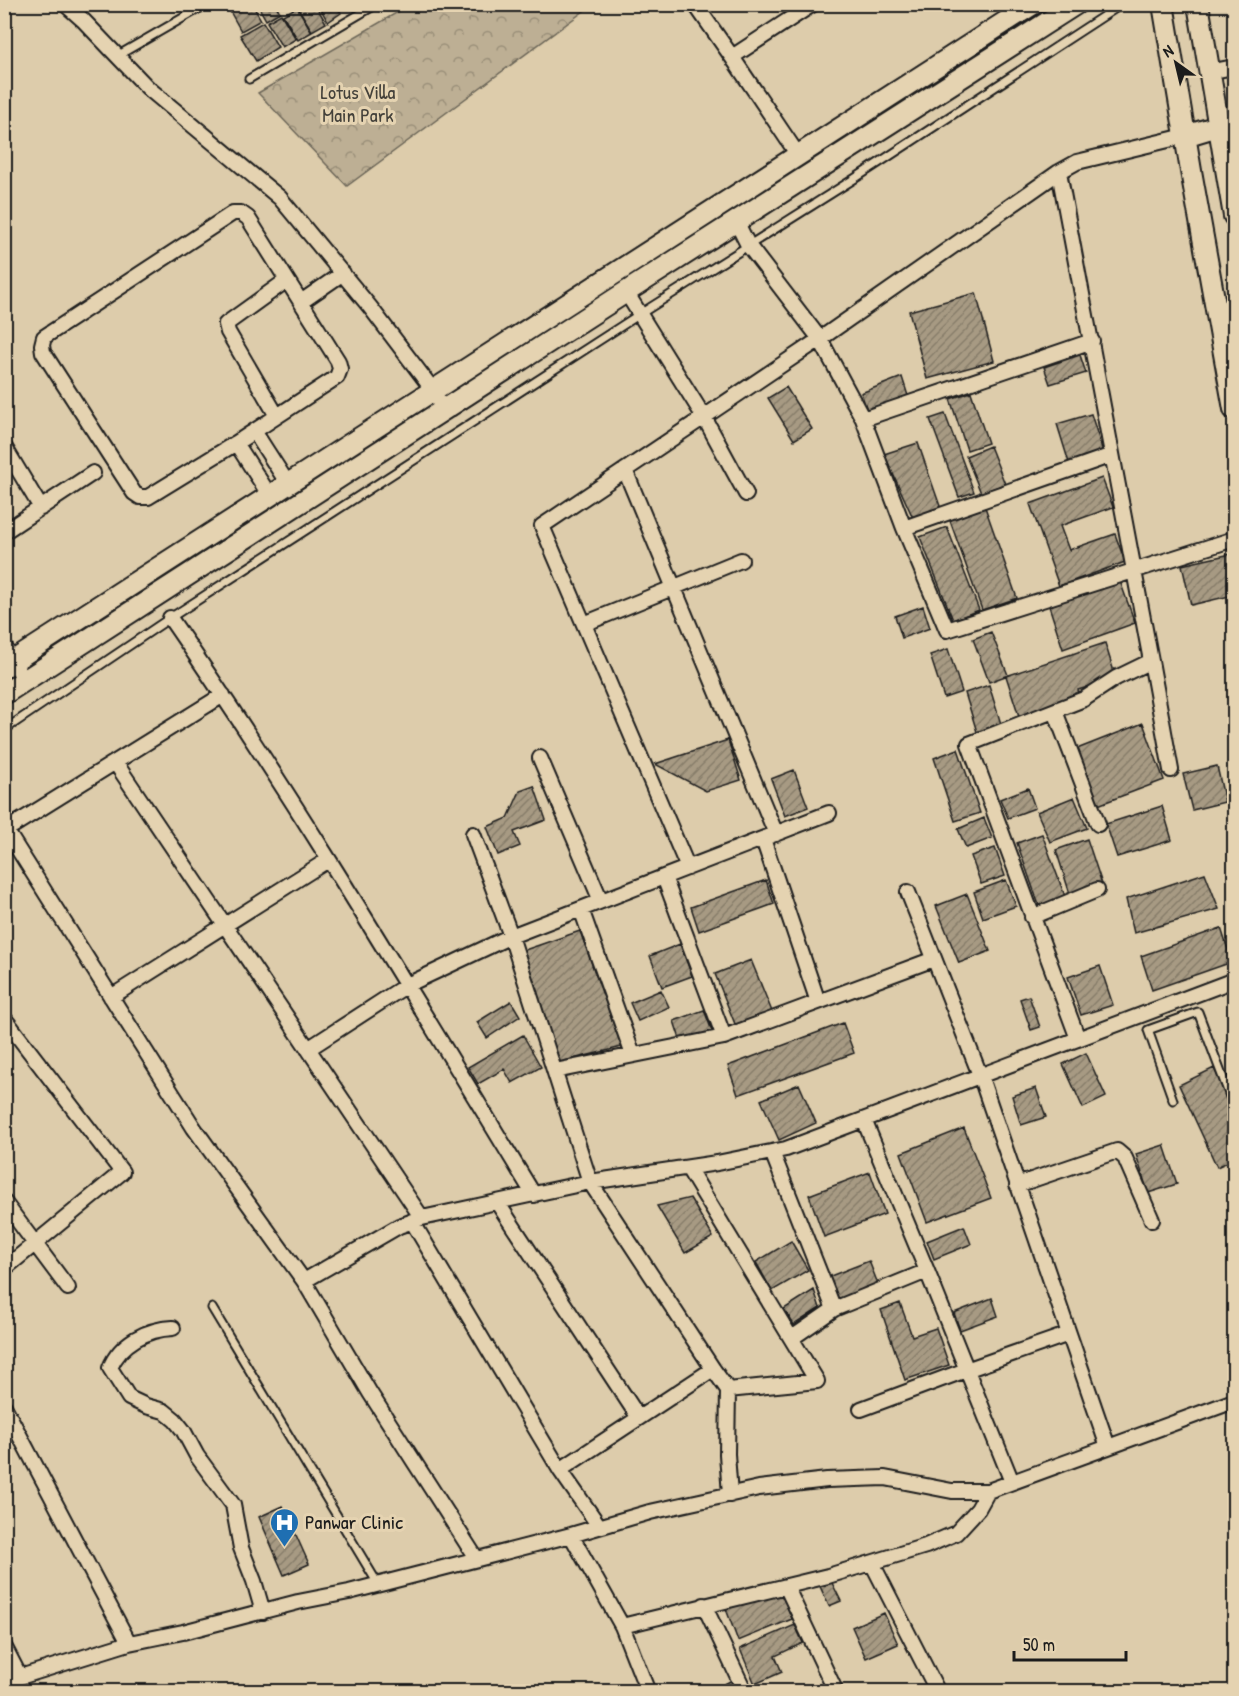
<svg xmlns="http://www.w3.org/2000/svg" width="1239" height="1696" font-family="'Patrick Hand',sans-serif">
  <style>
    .park { fill: url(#park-crowns); stroke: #6c6658; stroke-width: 1.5 }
    .building { fill: url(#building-hatch); stroke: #1c1c1c; stroke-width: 1.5 }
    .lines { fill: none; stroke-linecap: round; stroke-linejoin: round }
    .lane-casing { stroke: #1c1c1c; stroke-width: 11 }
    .street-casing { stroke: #1c1c1c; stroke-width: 18 }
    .secondary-casing { stroke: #1c1c1c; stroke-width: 24 }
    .lane { stroke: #e5d3b1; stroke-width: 7 }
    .street { stroke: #e5d3b1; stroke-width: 14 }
    .secondary { stroke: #e5d3b1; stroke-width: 20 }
    .labels { text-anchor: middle; stroke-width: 6; stroke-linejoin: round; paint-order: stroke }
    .park-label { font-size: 20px; fill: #44413a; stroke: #e5d3b1 }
    .poi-label { font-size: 20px; fill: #1c1c1c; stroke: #e5d3b1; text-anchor: start }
  </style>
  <defs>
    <pattern id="park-crowns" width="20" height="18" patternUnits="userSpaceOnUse" patternTransform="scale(1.5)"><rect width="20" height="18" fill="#bdaf94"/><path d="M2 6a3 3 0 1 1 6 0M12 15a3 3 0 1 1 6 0" fill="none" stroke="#998e78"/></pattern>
    <pattern id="building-hatch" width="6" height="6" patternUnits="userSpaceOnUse" patternTransform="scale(1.5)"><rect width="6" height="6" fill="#a79a83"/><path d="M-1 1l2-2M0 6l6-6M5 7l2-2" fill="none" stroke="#877d6a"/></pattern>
  </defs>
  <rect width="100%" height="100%" fill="#ddccab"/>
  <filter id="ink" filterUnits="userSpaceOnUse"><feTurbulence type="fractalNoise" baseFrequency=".0167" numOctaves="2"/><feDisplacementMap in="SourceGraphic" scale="12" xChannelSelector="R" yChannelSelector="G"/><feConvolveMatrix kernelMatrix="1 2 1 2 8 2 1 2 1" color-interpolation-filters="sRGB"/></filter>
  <g filter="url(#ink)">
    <path class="park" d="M 587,5 L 588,8 L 347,186 L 258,93 L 410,5 Z"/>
    <path class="building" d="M 229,4 L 252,4 L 261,20 L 241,31 L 227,6 Z
      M 257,4 L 275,4 L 280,12 L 266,20 Z
      M 300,4 L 315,4 L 326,23 L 312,31 L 297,6 Z
      M 318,4 L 336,4 L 341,13 L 328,22 Z
      M 297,7 L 312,32 L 298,40 L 283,15 Z
      M 281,14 L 296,39 L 282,47 L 267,22 Z
      M 263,22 L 278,47 L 256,61 L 240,35 Z
      M 976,293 L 994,361 L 927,379 L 909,311 Z
      M 1080,355 L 1086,373 L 1050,384 L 1044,367 Z
      M 902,377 L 909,399 L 869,415 L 861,393 Z
      M 786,387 L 812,429 L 794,440 L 768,398 Z
      M 971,392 L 988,443 L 967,450 L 950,399 Z
      M 945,414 L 974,492 L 959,497 L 930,419 Z
      M 1091,414 L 1104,455 L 1070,466 L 1057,424 Z
      M 918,443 L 941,509 L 914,520 L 884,454 Z
      M 990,446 L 1005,484 L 981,493 L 966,456 Z
      M 1102,478 L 1113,507 L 1060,526 L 1069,550 L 1115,534 L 1125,562 L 1059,586 L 1030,504 Z
      M 985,507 L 1017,598 L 982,610 L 949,518 Z
      M 947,527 L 979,610 L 953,620 L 920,537 Z
      M 1231,554 L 1234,567 L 1234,595 L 1191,605 L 1182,565 Z
      M 1120,581 L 1135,623 L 1063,649 L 1049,606 Z
      M 923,606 L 930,628 L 902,638 L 895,616 Z
      M 991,632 L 1008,675 L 989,682 L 973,639 Z
      M 1105,643 L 1116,678 L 1078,690 L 1080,696 L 1019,716 L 1006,676 Z
      M 948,649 L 962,692 L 944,698 L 930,655 Z
      M 989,685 L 1001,724 L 977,732 L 965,693 Z
      M 1143,723 L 1164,780 L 1098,805 L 1077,749 Z
      M 728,740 L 741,780 L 706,791 L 655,764 Z
      M 958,749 L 980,813 L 955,821 L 934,758 Z
      M 1217,766 L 1225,802 L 1192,810 L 1183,774 Z
      M 794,770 L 808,807 L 785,816 L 771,779 Z
      M 534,786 L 546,820 L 514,832 L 520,846 L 498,855 L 487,827 L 508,818 L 520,791 Z
      M 1028,788 L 1035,808 L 1008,818 L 1000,799 Z
      M 1074,797 L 1087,828 L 1050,842 L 1037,812 Z
      M 1162,806 L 1172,840 L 1117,857 L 1106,824 Z
      M 984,818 L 992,838 L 966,848 L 958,829 Z
      M 1042,834 L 1066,899 L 1040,908 L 1017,843 Z
      M 1087,839 L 1102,884 L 1070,894 L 1056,850 Z
      M 995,848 L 1005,876 L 981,884 L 971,856 Z
      M 1205,873 L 1219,909 L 1134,933 L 1126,899 Z
      M 766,880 L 774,904 L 699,931 L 691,907 Z
      M 1006,880 L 1016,906 L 983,918 L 974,892 Z
      M 967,894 L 990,951 L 959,963 L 936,906 Z
      M 1221,928 L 1232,962 L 1152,990 L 1141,956 Z
      M 580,931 L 622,1047 L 560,1062 L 519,952 Z
      M 680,944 L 692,976 L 662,987 L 650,956 Z
      M 751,960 L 773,1014 L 737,1029 L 715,974 Z
      M 1100,966 L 1113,1005 L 1081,1015 L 1068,977 Z
      M 661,990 L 669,1007 L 638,1021 L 630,1003 Z
      M 1029,996 L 1040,1027 L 1031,1030 L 1020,999 Z
      M 511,1001 L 520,1016 L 487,1038 L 477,1022 Z
      M 704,1010 L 712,1031 L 681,1042 L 674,1021 Z
      M 843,1023 L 854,1053 L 738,1095 L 728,1066 Z
      M 523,1035 L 541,1067 L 512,1083 L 504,1069 L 478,1084 L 468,1067 Z
      M 1086,1053 L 1106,1097 L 1083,1108 L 1063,1064 Z
      M 1214,1068 L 1234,1114 L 1234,1159 L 1217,1167 L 1179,1085 Z
      M 799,1084 L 816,1123 L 779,1140 L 761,1100 Z
      M 1036,1088 L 1046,1117 L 1021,1125 L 1012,1096 Z
      M 964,1128 L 991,1198 L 927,1222 L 901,1153 Z
      M 1164,1145 L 1177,1184 L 1148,1193 L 1136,1154 Z
      M 870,1172 L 885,1214 L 824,1237 L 809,1195 Z
      M 690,1198 L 713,1237 L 685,1253 L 657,1206 Z
      M 964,1226 L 971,1244 L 934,1259 L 927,1241 Z
      M 791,1241 L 808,1270 L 772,1291 L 756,1262 Z
      M 869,1261 L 878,1284 L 837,1300 L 828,1277 Z
      M 814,1290 L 820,1308 L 794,1325 L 784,1309 Z
      M 992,1298 L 998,1316 L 960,1330 L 954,1313 Z
      M 900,1303 L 912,1336 L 936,1328 L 949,1365 L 905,1380 L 881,1310 Z
      M 283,1506 L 309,1564 L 284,1575 L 259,1517 Z
      M 829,1577 L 841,1601 L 829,1606 L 818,1582 Z
      M 780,1588 L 792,1619 L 738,1641 L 726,1609 Z
      M 884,1613 L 898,1644 L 866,1658 L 852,1627 Z
      M 795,1625 L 803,1643 L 775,1656 L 782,1672 L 755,1684 L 740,1649 Z
      M 732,1680 L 737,1692 L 709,1692 Z"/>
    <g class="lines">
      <defs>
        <path id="lane" d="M 117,56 L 207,4
          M 249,79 L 377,4
          M 4,730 L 170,618 L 640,314 L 854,179 L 1122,4
          M 1173,1100 L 1148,1030 L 1198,1012 L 1234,1107
          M 212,1308 L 378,1584"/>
        <path id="street" d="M 65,4 L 83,20 L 148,88 L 280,198 L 370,307 L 433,390 L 443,410
          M 695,4 L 732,57 L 798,155
          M 732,57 L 813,4
          M 1208,72 L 1234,67
          M 1059,172 L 1151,661 L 1116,678 L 1084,699 L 969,744 L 1078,1039
          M 233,213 L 241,213 L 248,218 L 338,361 L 340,369 L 337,377 L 236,443 L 148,497 L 140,497 L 134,493 L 43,352 L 42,345 L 44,337 Z
          M 736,221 L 748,245 L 820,339 L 863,419 L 904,528 L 947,630 L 1234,539
          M 626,292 L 704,417 L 746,494
          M 301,302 L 343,273
          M 277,416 L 228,332 L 226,324 L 287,280
          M 863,419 L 1092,341
          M 254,431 L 288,484
          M 236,443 L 270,496
          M 4,446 L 41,508
          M 625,470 L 776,834
          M 904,528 L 1112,455
          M 4,532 L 93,473
          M 170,618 C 300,805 416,1001 534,1195
          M 584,624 L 741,560
          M 4,646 L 25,681
          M 1151,661 L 1171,770
          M 1055,711 L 1098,824
          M 540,758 L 601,901
          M 115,762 L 422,1218
          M 4,827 L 194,1128 L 304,1281
          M 6,830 L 223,695
          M 473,834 L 511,936 L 590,1182 L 713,1369 L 728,1390 L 727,1454 L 730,1495
          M 763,839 L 818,1002
          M 688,868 L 542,526 L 820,339 L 1059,172 L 1077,162 L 1185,136
          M 664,877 L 724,1037
          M 908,892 L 980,1075 L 1108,1447
          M 581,909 L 633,1055
          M 1032,917 L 1097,890
          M 111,997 L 328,860
          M 4,1018 L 122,1172 L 4,1269
          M 308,1049 L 407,985 L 511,936 L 829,813
          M 555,1071 L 724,1037 L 934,959
          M 864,1120 L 927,1271 L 1012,1482
          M 772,1152 L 834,1309
          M 688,1168 L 817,1381 L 728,1390
          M 1017,1185 L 1117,1151 L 1125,1158 L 1152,1220
          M 4,1202 L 68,1288
          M 497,1202 L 639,1418
          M 412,1221 L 560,1470 L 599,1526
          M 173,1328 C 147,1329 120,1343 110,1368 L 129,1398 L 146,1406 L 164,1411 L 175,1420 L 183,1430 L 197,1456 L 233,1505 L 241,1548 L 254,1581 L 263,1612
          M 792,1338 L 834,1309 L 927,1271
          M 4,1406 L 129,1643
          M 861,1409 L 966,1370 L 1069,1334
          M 560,1470 L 713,1369
          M 988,1491 L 1234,1401
          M 571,1535 L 622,1626 L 648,1692
          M 476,1558 L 370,1393 L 304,1281 L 399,1226 L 422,1218 L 590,1182 L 717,1163 L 786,1149 L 1234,980
          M 872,1563 L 938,1692
          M 786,1586 L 836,1692
          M 704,1605 L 745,1692
          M 4,1646 L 20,1677
          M 4,1682 L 129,1643 L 183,1632 L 298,1602 L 349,1592 L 571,1535 L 650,1512 L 759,1488 L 827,1480 L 885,1478 L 952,1491 L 988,1491 L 978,1509 L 956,1533 L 926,1546 L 828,1576 L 622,1626"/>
        <path id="secondary" d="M 1163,4 L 1191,171 L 1234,409
          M 1198,4 L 1234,216
          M 1185,136 L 1218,126
          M 4,667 L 1033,4
          M 4,694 L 626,292 L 1076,4"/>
      </defs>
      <use href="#lane" class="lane-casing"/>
      <use href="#street" class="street-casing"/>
      <use href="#secondary" class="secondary-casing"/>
      <use href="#lane" class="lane"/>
      <use href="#street" class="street"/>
      <use href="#secondary" class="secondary"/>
    </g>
  </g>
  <defs>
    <symbol id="hospital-pin" viewBox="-11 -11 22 30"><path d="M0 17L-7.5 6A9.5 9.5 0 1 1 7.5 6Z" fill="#1f6fb2" stroke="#e5d3b1"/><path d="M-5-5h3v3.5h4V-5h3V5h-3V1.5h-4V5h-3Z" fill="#fff"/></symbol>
  </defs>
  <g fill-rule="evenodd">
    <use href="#hospital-pin" x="268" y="1506" width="33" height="45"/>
  </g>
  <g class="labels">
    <g class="park-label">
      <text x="358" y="99">Lotus Villa<tspan x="358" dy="23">Main Park</tspan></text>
    </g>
    <g class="poi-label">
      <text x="305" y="1529">Panwar Clinic</text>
    </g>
  </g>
  <rect width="1239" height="1696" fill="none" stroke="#e5d3b1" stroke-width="24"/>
  <rect x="12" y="12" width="1215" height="1672" fill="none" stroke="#1c1c1c" stroke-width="2" filter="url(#ink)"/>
  <g transform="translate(1176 63) rotate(326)" stroke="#e5d3b1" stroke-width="4.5" paint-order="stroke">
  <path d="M0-4.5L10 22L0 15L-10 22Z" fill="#1c1c1c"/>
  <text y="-9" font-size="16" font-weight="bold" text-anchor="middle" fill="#1c1c1c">N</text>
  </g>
  <path d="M1014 1651v9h112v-9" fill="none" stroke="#1c1c1c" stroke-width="3"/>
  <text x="1023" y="1651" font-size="18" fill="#1c1c1c" stroke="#e5d3b1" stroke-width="4.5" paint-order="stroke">50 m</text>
</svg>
